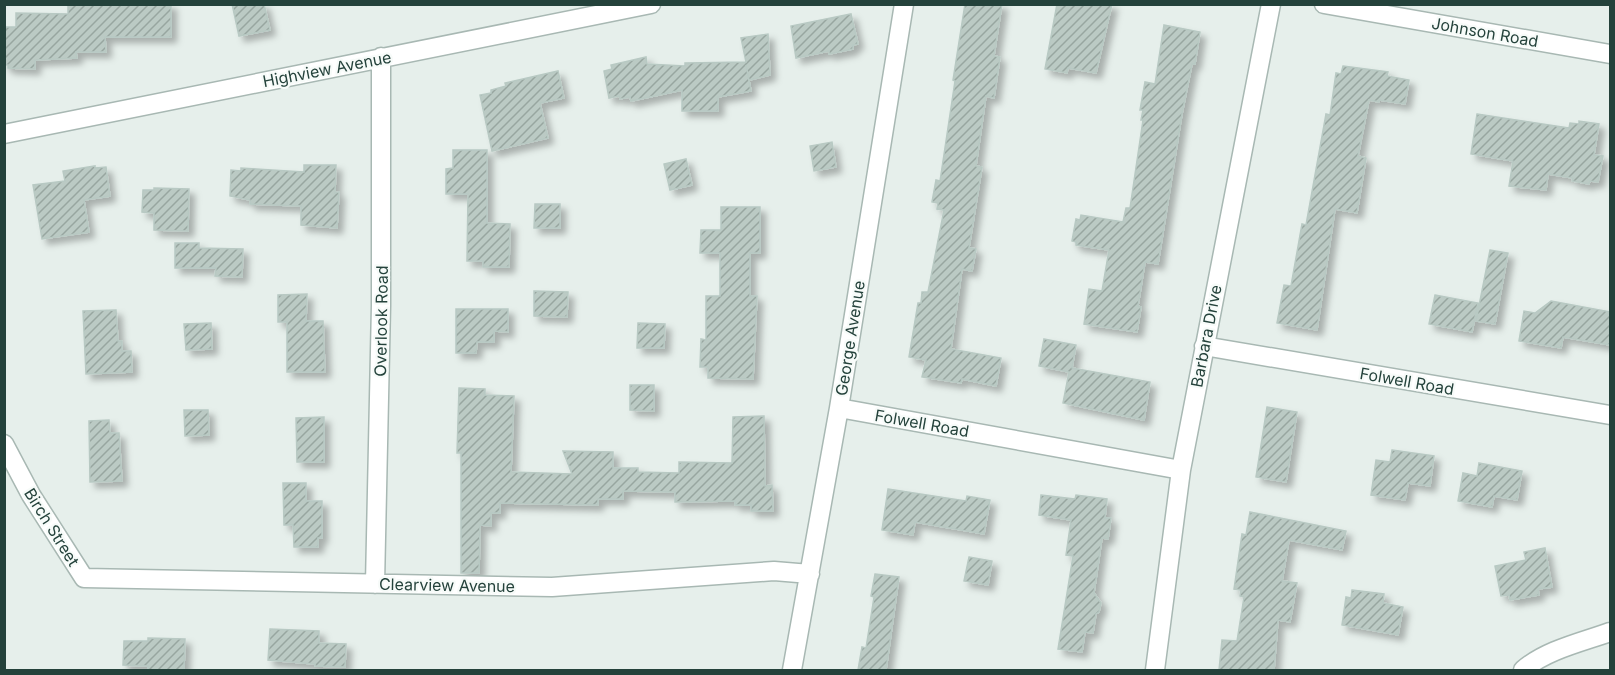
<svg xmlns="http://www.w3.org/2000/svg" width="1615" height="675" font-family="Inter,sans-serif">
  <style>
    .building { fill: url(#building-hatch); stroke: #b8c9c3; stroke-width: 1.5; filter: url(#shadow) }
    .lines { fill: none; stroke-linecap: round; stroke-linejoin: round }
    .minor-casing { stroke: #a8b8b3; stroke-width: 21 }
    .minor { stroke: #fff; stroke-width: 18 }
    .labels { text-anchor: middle; stroke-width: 4.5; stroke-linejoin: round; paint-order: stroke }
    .street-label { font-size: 16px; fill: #24423b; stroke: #f7fbf9 }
  </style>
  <defs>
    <pattern id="building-hatch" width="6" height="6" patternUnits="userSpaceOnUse" patternTransform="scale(1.5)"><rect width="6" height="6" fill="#bbcac4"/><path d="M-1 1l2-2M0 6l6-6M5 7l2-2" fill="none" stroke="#98a6a0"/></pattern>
    <filter id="shadow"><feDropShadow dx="5.5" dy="5.5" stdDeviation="3" flood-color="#0004"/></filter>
  </defs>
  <rect width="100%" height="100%" fill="#e6efeb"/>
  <path class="building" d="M 68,4 L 171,4 L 171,37 L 105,37 L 106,52 L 76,52 L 77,58 L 35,60 L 35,69 L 8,68 L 8,65 L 4,65 L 4,27 L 16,27 L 16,13 L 68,14 Z
    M 232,4 L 264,4 L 270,30 L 239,36 Z
    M 965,4 L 1002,4 L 994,56 L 1000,57 L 994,98 L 986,96 L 976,166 L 982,167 L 969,248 L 976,249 L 972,271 L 962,269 L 951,349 L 1001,358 L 996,386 L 962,379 L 961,383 L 922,377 L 926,360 L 909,357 L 918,303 L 921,303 L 922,292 L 928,292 L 944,210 L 937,209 L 938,203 L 932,202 L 936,180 L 940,181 L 955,81 L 953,80 Z
    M 1057,4 L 1112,4 L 1096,73 L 1068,68 L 1067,73 L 1045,69 Z
    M 851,14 L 858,44 L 853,45 L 853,49 L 829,54 L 829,51 L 796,58 L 791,26 Z
    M 1164,25 L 1200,32 L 1195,64 L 1192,64 L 1182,114 L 1158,264 L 1145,262 L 1138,306 L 1141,307 L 1137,332 L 1084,324 L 1089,289 L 1102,291 L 1109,250 L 1076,245 L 1076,242 L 1072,241 L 1076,219 L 1080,220 L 1081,215 L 1123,222 L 1126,208 L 1130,208 L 1143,120 L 1141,120 L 1143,110 L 1140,110 L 1145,82 L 1155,84 Z
    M 768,34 L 770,75 L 749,80 L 746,65 L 751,91 L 718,97 L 718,111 L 682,111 L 682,90 L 631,101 L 630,97 L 620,99 L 619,96 L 609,98 L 604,71 L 612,69 L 611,65 L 646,57 L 647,64 L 685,66 L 685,63 L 746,62 L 741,38 Z
    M 1343,66 L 1388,72 L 1387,76 L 1409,80 L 1405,104 L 1379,100 L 1379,102 L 1369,100 L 1358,156 L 1366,158 L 1357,213 L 1335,209 L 1317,330 L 1277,323 L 1284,285 L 1291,286 L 1302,224 L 1306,225 L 1326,114 L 1330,115 L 1336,73 L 1341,74 Z
    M 558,71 L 564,98 L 540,103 L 548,138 L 492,151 L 480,95 L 491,93 L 491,90 L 506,86 L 505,83 Z
    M 1477,114 L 1569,128 L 1570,123 L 1579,124 L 1579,121 L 1599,124 L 1594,155 L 1603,156 L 1598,182 L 1590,181 L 1589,184 L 1572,181 L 1573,178 L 1548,174 L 1546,190 L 1509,186 L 1513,161 L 1471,154 Z
    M 832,142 L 836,167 L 814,171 L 810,146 Z
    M 453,150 L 487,150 L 487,223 L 510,224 L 509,267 L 483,267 L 483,261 L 467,261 L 468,194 L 446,194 L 446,169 L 453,168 Z
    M 686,159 L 692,185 L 670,190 L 664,164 Z
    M 304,165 L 336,165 L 335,193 L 339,192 L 337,228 L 301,225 L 301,206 L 250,204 L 250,200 L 230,196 L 231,170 L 241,171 L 241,168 L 304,172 Z
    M 95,166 L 95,168 L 106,167 L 110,196 L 84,200 L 89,232 L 42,239 L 33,185 L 65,181 L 63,171 Z
    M 154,188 L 189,189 L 188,231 L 154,230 L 154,213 L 142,212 L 143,190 L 154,190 Z
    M 535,204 L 560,204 L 560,228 L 534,228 Z
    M 721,207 L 760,207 L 760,253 L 750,253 L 750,296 L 757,296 L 753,379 L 708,378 L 708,367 L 700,367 L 701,339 L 706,340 L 706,296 L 720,296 L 720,253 L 700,253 L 701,230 L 721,230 Z
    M 175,243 L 199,243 L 199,248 L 243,249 L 242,277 L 215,276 L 216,268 L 175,268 Z
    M 1490,250 L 1508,253 L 1495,324 L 1476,321 Z
    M 534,291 L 568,292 L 567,317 L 534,316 Z
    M 307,294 L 306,321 L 323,321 L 325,372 L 287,372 L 287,322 L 278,322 L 278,295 Z
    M 1435,295 L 1478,303 L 1472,332 L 1429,324 Z
    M 1551,301 L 1611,312 L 1611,345 L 1563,337 L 1561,348 L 1519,341 L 1524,311 L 1535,313 Z
    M 456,309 L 508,309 L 508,332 L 494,331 L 494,342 L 477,342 L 476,353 L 456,353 Z
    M 116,310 L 118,341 L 122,341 L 122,351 L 131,351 L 132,372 L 86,374 L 83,311 Z
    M 211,323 L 212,349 L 186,350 L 184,324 Z
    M 638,323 L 665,324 L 664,348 L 637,348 Z
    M 1044,339 L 1076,345 L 1072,368 L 1150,382 L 1144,420 L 1063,403 L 1069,372 L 1039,366 Z
    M 630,385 L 654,385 L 654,411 L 630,410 Z
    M 459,388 L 485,389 L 485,395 L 514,396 L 511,472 L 572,474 L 563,451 L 613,452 L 613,468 L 638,468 L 638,472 L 679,473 L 679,462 L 732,463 L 733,417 L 764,416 L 765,486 L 772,485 L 773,511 L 751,511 L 751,505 L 735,505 L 735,501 L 675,502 L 675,492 L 623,491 L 623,499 L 598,499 L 598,505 L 500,503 L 500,513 L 491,513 L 491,526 L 480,525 L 479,573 L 461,573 L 461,453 L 457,453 Z
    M 1267,407 L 1297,412 L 1286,482 L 1256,477 Z
    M 184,410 L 208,410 L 209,435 L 185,436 Z
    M 324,417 L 324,462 L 297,462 L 296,418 Z
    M 109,420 L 110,433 L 119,433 L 122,481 L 90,482 L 89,421 Z
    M 1392,450 L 1434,456 L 1430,486 L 1408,483 L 1405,500 L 1371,495 L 1376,460 L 1390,462 Z
    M 1479,463 L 1522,471 L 1517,500 L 1494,496 L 1492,507 L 1458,501 L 1463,473 L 1477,476 Z
    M 283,483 L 306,483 L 306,501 L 322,501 L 322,538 L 318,538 L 318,547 L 294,547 L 293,525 L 284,525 Z
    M 888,489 L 966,501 L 967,496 L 990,500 L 984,534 L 915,522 L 913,535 L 882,530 Z
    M 1041,495 L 1075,499 L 1076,495 L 1107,499 L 1105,518 L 1111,518 L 1108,539 L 1102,538 L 1094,593 L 1101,603 L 1099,612 L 1096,614 L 1093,633 L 1085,632 L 1082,652 L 1058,649 L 1073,556 L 1066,555 L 1071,520 L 1039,515 Z
    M 1250,512 L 1346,531 L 1342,550 L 1289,540 L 1282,581 L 1297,583 L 1290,622 L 1278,620 L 1274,670 L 1219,670 L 1222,640 L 1237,641 L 1244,597 L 1240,596 L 1241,590 L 1234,589 L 1242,534 L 1246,535 Z
    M 1545,548 L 1552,587 L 1538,589 L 1539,595 L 1510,600 L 1509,595 L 1501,596 L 1495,566 L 1526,560 L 1524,552 Z
    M 969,557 L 992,561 L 988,585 L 964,581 Z
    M 875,574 L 899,577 L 886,670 L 858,670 L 862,647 L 866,648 L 874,597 L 871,596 Z
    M 1352,590 L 1384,594 L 1383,603 L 1403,607 L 1398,635 L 1342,625 L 1346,597 L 1351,598 Z
    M 270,629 L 319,631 L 319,643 L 346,644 L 345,667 L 315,666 L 315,664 L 268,660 Z
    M 148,638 L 185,639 L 184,670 L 148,670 L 148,666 L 123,665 L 124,641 L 148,641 Z"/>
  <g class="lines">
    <defs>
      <path id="minor" d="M 1324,4 L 1610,54
        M 4,134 L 651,4
        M 1204,346 L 1610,415
        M 839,408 L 1181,470
        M 4,444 L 31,495 L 84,578 L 552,587 L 774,571 L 810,574
        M 375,584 L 381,305 L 381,57
        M 792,670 L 839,408 L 904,4
        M 1155,670 L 1181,470 L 1271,4
        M 1523,670 C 1546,650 1582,642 1610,632"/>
    </defs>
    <use href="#minor" class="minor-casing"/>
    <use href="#minor" class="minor"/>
  </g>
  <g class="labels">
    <g class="street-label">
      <text transform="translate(1485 32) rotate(10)" y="6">Johnson Road</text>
      <text transform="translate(327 69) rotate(-11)" y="6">Highview Avenue</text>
      <text transform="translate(381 321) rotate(-89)" y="6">Overlook Road</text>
      <text transform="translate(1206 336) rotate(-79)" y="6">Barbara Drive</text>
      <text transform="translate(850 338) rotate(-81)" y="6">George Avenue</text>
      <text transform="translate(1407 381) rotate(10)" y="6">Folwell Road</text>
      <text transform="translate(922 423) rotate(10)" y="6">Folwell Road</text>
      <text transform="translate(52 527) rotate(58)" y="6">Birch Street</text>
      <text transform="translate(447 585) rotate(1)" y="6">Clearview Avenue</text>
    </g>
  </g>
  <rect width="1615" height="675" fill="none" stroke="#24423b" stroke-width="12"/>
</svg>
